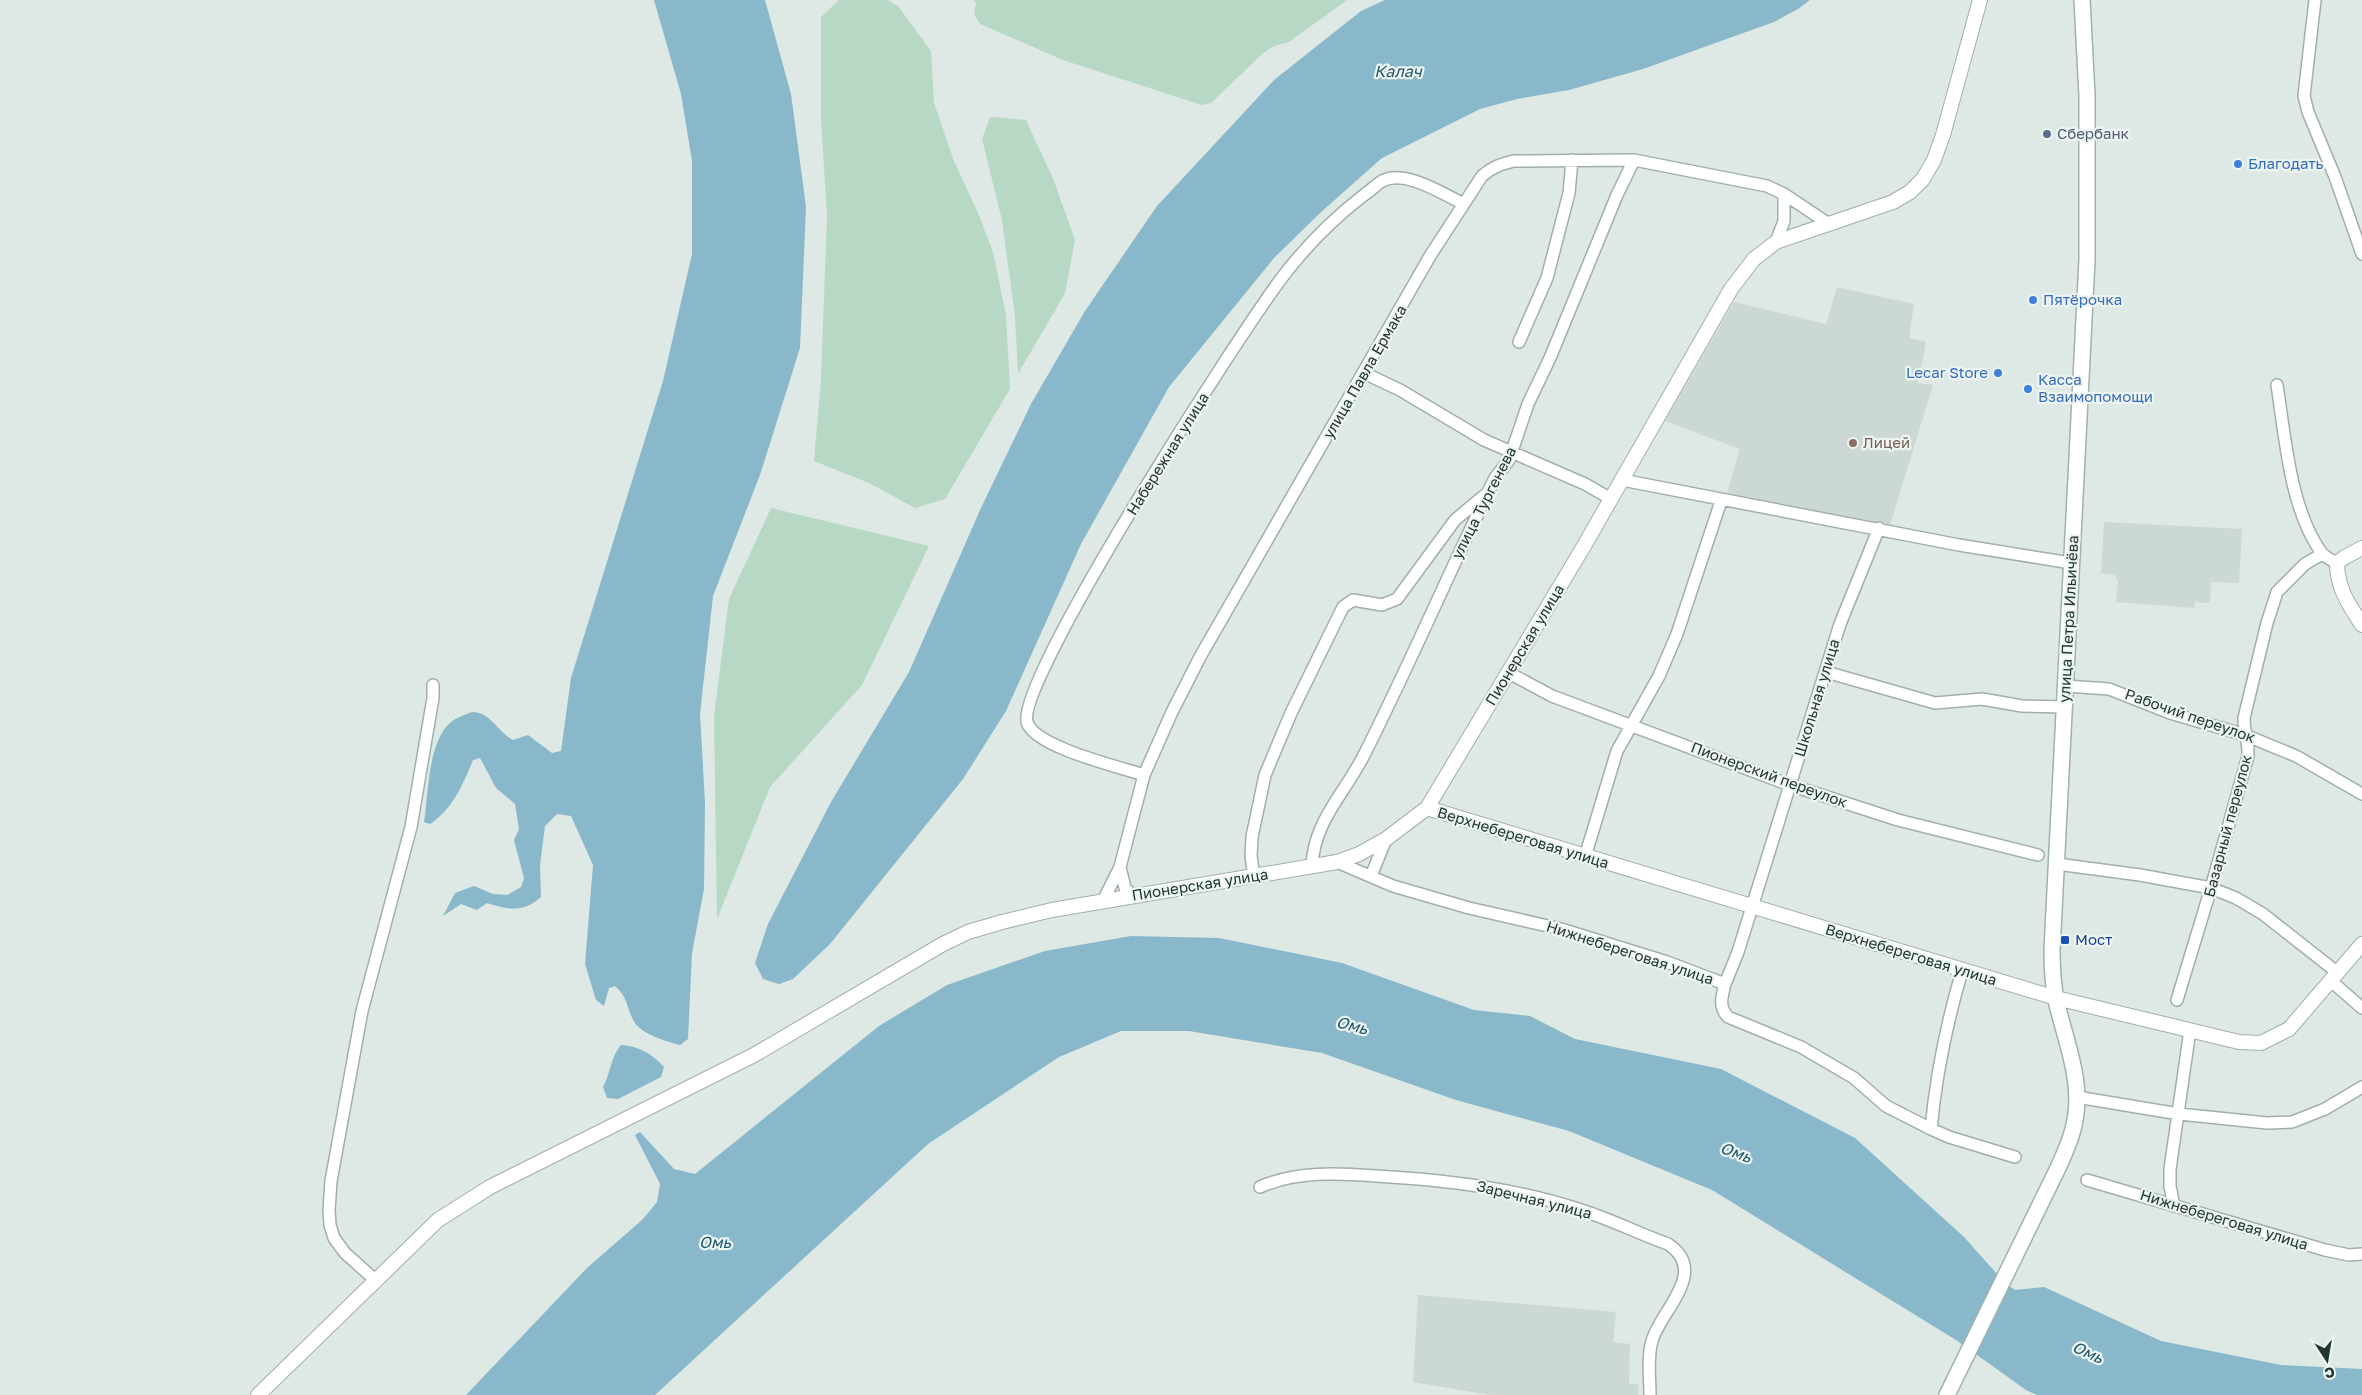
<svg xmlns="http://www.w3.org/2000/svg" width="2362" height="1395" font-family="'Golos Text',sans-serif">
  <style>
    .built { fill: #ccd8d4 }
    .green { fill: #b7d8c4 }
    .water { fill: #88b8ca }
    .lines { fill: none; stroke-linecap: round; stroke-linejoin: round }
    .minor-casing { stroke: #a1afac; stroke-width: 14 }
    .tertiary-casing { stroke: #a1afac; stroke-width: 16 }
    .secondary-casing { stroke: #9eb3ae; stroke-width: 18 }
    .minor { stroke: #fff; stroke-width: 11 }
    .tertiary { stroke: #fff; stroke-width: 14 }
    .secondary { stroke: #fff; stroke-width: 15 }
    .service-dot { fill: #5c6f8a; stroke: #edf5f2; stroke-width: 2 }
    .shop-dot { fill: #3f7fe0; stroke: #edf5f2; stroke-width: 2 }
    .education-dot { fill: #8d6e63; stroke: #edf5f2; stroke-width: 2 }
    .transit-dot { fill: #1a4fb4; stroke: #edf5f2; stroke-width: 2 }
    .labels { text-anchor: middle; stroke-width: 4.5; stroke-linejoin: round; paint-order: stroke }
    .service-label { font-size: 15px; fill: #4e5e75; stroke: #edf5f2; text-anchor: start }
    .shop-label { font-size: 15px; fill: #366cbe; stroke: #edf5f2; text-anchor: start }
    .street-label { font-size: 15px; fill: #203633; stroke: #edf5f2 }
    .education-label { font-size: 15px; fill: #785e54; stroke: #edf5f2; text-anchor: start }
    .transit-label { font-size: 15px; fill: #164399; stroke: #edf5f2; text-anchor: start }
    .water-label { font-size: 16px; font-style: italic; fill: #20576d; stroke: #edf5f2 }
  </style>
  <rect width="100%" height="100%" fill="#dee8e5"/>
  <path class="built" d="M 1837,287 L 1914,304 L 1909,338 L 1926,342 L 1918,383 L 1933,385 L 1890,525 L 1727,493 L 1740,449 L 1665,421 L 1734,302 L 1826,324 Z
    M 2104,522 L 2242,529 L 2239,583 L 2211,582 L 2210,603 L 2195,602 L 2195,608 L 2116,602 L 2118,581 L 2115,575 L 2101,573 Z
    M 1418,1295 L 1616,1312 L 1613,1342 L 1630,1344 L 1629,1384 L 1639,1384 L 1638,1395 L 1490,1395 L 1413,1382 Z"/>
  <path class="green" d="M 839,0 L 887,0 L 898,6 L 931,51 L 934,103 L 954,161 L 978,213 L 993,252 L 1006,315 L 1010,389 L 945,499 L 915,508 L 869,483 L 814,461 L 821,380 L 827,216 L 821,118 L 821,17 Z
    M 973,0 L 1347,0 L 1289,42 L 1274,46 L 1263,53 L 1211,103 L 1202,105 L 1063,60 L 980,24 L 974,14 L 976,3 Z
    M 990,117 L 1026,120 L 1054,181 L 1075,240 L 1065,293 L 1018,374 L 1015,316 L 1002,220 L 982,139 Z
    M 771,508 L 929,546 L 862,685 L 770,787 L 717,919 L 714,716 L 729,599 Z"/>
  <path class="water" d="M 654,0 L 765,0 L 791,94 L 806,207 L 800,348 L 760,475 L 713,596 L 700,714 L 705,802 L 704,889 L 692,953 L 688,1039 L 680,1045 C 667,1042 642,1034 635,1023 C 626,1009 629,998 615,986 L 609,988 L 604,1006 L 596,1000 L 585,964 L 593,865 L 571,816 L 557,814 L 545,826 L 540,865 L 541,897 C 523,913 508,910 487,903 L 477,910 L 461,904 L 443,916 L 455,893 L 474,886 L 493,894 L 507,895 L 521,887 L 524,878 L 514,840 L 519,829 L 515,804 L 496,788 L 480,758 L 473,760 C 463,784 453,809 430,824 L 424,822 C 429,792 427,727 462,716 C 465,715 470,712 473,712 C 491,713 499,733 513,740 L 528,735 L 552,753 L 561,751 L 571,678 L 663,381 L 692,254 L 692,161 L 681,94 Z
    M 1385,0 L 1810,0 L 1798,9 L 1774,22 L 1643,69 L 1569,90 L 1517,99 L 1480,109 L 1382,158 L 1320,213 L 1274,258 L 1169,387 L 1081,544 L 1006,711 L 963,779 L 830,944 L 793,979 L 779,984 L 763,979 L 755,963 L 768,924 L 831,802 L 909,672 L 981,508 L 1031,404 L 1085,311 L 1157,206 L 1274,80 L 1361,11 Z
    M 1131,936 L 1219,938 L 1342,963 L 1474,1010 L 1530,1016 L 1575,1039 L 1721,1069 L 1855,1138 L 1964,1237 L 2005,1283 L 2015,1290 L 2044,1287 L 2161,1341 L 2281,1365 L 2362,1369 L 2362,1395 L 2037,1395 L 2026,1390 L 1956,1340 L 1712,1190 L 1569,1131 L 1456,1100 L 1322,1053 L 1189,1031 L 1121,1031 L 1059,1057 L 928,1144 L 655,1395 L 466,1395 L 587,1268 L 643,1219 L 657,1202 L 660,1184 L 635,1135 L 640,1132 L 674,1169 L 695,1174 L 879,1026 L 947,985 L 1045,951 Z
    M 621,1045 C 639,1046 652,1054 664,1067 L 661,1077 L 618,1099 L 607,1098 L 603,1087 C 611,1073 610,1058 621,1045 Z"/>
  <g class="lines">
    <defs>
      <path id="minor" d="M 2315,0 L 2304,96 L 2308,112 L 2335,177 L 2362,254
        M 1776,242 L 1784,221 L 1784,194
        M 1519,342 L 1547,278 L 1569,193 L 1572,160
        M 1364,373 L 1400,390 L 1484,440 L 1585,484 L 1611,499
        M 2277,385 C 2285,436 2290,509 2321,552 C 2324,557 2332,560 2337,563
        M 1622,480 L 1959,545 L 2071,563
        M 1826,672 L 1935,703 L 1982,699 L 2022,706 L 2065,707
        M 1509,673 L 1552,696 L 1790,785 L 1898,820 L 2038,855
        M 2066,686 L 2109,689 L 2170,713 L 2245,735 L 2296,756 L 2362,794
        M 1144,775 C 1120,767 1034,747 1027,722 C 1016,680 1245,325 1284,275 C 1307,245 1334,218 1364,195 C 1370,191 1376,185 1382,181 C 1405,169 1443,194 1464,204
        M 1585,857 L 1617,751 L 1659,676 L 1677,634 L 1721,501
        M 1337,862 L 1393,886 L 1469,908 L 1561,929 L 1667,962 L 1725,984 C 1722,997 1718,1006 1728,1017 L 1801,1047 L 1854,1078 L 1886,1106 L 1931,1129 L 1949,1137 L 2015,1157
        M 2057,864 L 2140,875 L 2211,888 L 2236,898 L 2263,914 L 2338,973
        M 1120,867 L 1125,888 L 1133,896
        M 1312,867 C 1313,822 1345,793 1364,755 C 1410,664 1450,570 1495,478 L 1509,460 L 1528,404 L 1550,358 L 1617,195 L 1634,160
        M 1371,876 L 1386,839
        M 1254,877 L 1251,856 L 1252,837 L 1265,775 L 1291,713 L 1343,607 L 1353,600 L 1382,605 L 1397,599 L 1455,520 L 1485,495
        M 1103,901 L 1120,867 L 1144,775 L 1172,712 L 1200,657 L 1430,256 L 1482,176 C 1492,167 1501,164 1514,161 L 1634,160 L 1767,186 L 1784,194 L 1829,224
        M 2331,981 L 2362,1008
        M 1725,984 L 1738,952 L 1840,624 L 1879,528
        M 2177,1000 L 2211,888 L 2248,756 C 2249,743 2244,732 2244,718 L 2267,623 L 2277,592 L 2305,564 L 2322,554
        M 2077,1097 L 2179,1114 L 2267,1123 L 2292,1122 L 2325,1109 L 2362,1087
        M 1931,1129 C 1936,1075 1947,1022 1962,971
        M 2087,1180 L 2325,1250 L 2349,1255 L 2362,1254
        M 1260,1187 C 1296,1171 1337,1173 1376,1176 C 1446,1180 1516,1188 1584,1211 C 1612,1220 1640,1234 1668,1244 C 1710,1272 1660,1311 1652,1341 C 1647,1358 1650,1378 1650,1395
        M 2174,1206 L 2170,1186 L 2170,1169 L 2190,1030
        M 374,1279 L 345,1253 L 334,1238 L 330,1225 L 329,1210 L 331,1181 L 362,1011 L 411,827 L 433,698 L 433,685"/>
      <path id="tertiary" d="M 2362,548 L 2345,557 L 2337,563 C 2337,588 2349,605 2362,625
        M 1427,808 L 2056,998 L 2239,1042 L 2261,1043 L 2289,1029 L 2362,944
        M 258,1395 L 438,1220 L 490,1187 L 754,1055 L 943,944 L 968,932 L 1002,922 L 1052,910 L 1337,862 L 1359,854 L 1386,839 L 1427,808 L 1584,546 L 1731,289 L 1754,259 L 1776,242 L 1893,202 L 1910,192 L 1923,179 L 1934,160 L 1943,135 L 1980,0"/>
      <path id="secondary" d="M 1947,1395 L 2058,1168 C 2066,1150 2074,1133 2076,1113 C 2081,1076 2064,1036 2056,1000 C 2053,984 2052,967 2052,950 L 2087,260 L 2087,95 L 2082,0"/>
    </defs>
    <use href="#minor" class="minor-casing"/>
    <use href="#tertiary" class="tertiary-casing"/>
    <use href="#secondary" class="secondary-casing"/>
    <use href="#minor" class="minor"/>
    <use href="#tertiary" class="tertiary"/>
    <use href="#secondary" class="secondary"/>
  </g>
  <circle class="service-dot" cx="2047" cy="134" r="5"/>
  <g class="shop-dot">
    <circle cx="2238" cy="164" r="5"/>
    <circle cx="2033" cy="300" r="5"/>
    <circle cx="1998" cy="373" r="5"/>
    <circle cx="2028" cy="389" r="5"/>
  </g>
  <circle class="education-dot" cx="1853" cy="443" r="5"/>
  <rect class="transit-dot" x="2060" y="935" width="10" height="10" rx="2.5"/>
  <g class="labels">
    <g class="service-label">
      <text x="2057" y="139">Сбербанк</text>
    </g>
    <g class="shop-label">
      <text x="2248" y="169">Благодать</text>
      <text x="2043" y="305">Пятёрочка</text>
      <text x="1988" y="378" text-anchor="end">Lecar Store</text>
      <text x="2038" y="385">Касса<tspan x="2038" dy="17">Взаимопомощи</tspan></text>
    </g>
    <g class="street-label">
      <text transform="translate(1365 372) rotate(-60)" y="5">улица Павла Ермака</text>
      <text transform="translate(1168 454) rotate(-58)" y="5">Набережная улица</text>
      <text transform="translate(1484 503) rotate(-63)" y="5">улица Тургенева</text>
      <text transform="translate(2069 619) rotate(-87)" y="5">улица Петра Ильичёва</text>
      <text transform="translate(1525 645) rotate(-59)" y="5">Пионерская улица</text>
      <text transform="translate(1817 698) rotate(-73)" y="5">Школьная улица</text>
      <text transform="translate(2190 716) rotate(19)" y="5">Рабочий переулок</text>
      <text transform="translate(1769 775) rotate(20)" y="5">Пионерский переулок</text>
      <text transform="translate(2228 826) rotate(-75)" y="5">Базарный переулок</text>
      <text transform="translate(1523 838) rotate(17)" y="5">Верхнебереговая улица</text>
      <text transform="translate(1200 885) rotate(-9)" y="5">Пионерская улица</text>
      <text transform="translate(1630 953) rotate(18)" y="5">Нижнебереговая улица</text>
      <text transform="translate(1911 955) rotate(17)" y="5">Верхнебереговая улица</text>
      <text transform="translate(1534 1200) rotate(14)" y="5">Заречная улица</text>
      <text transform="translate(2224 1220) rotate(17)" y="5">Нижнебереговая улица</text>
    </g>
    <g class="education-label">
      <text x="1863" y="448">Лицей</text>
    </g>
    <g class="transit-label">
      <text x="2075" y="945">Мост</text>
    </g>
    <g class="water-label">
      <text x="1398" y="77">Калач</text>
      <text transform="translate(1352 1025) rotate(14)" y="6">Омь</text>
      <text transform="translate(1736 1152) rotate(20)" y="6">Омь</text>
      <text x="715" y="1248">Омь</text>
      <text transform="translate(2088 1352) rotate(25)" y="6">Омь</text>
    </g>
  </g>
  <g transform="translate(2327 1360) rotate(168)" stroke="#edf5f2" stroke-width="4" paint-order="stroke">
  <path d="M0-4L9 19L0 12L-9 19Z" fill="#203633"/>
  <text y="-8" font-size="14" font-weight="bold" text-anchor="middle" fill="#203633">С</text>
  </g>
</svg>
